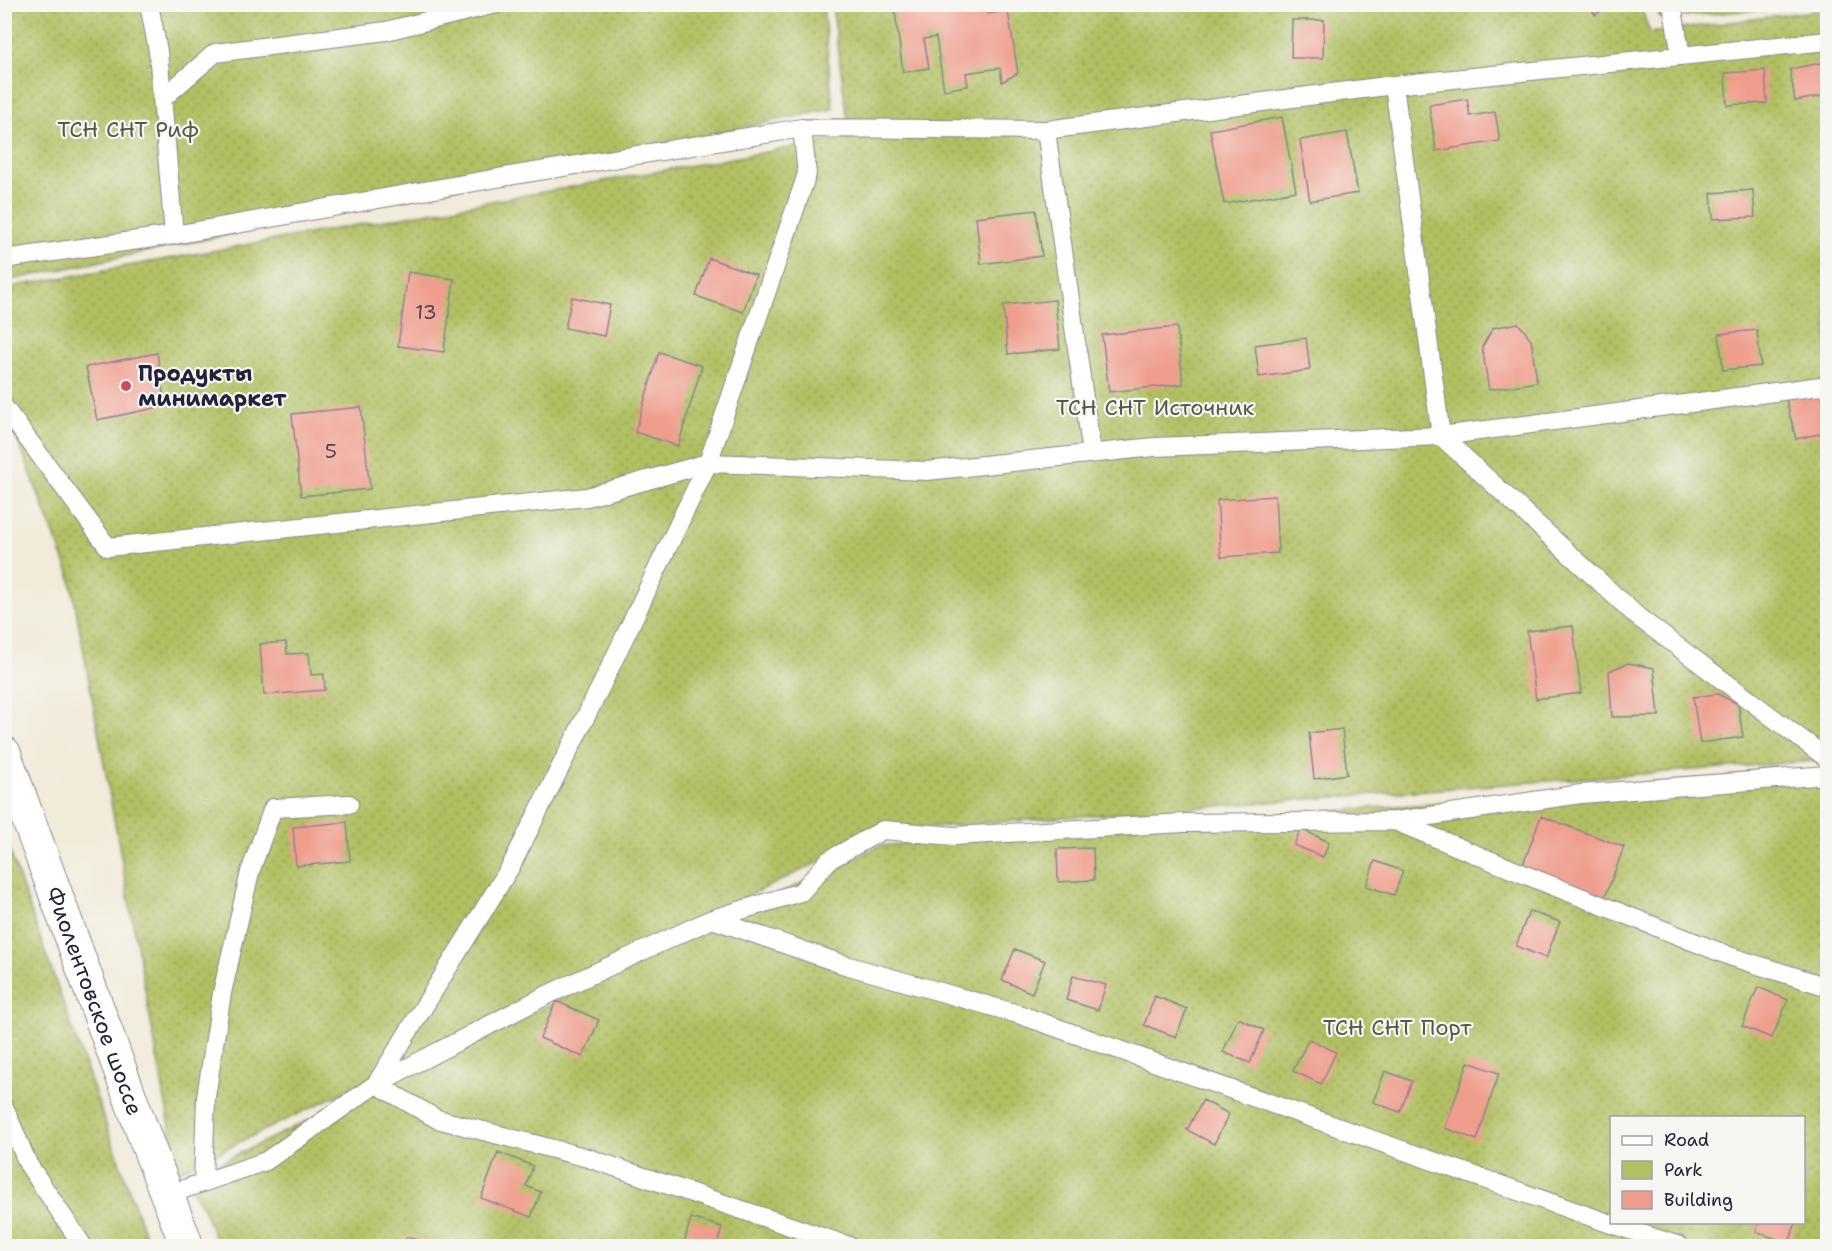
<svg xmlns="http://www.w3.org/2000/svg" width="1832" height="1251" font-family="'Shantell Sans',sans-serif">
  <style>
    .green { fill: url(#green-dots); stroke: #6a714e; stroke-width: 1.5; fill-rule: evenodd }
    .building { fill: #ef9d8c }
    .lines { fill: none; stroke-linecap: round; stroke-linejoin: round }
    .lane-casing { stroke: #8a868a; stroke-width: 20 }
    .secondary-casing { stroke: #8a868a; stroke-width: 35 }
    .lane { stroke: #fff; stroke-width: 18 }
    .secondary { stroke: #fff; stroke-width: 33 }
    .poi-dot { fill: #d1495b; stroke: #f6f6f2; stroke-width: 2 }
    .labels { text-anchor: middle; stroke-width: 4.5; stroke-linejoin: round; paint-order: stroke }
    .number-label { font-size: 20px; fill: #55414f }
    .park-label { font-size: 22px; fill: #545949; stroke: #f6f6f2 }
    .poi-label { font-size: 22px; font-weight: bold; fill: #22223b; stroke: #f6f6f2; text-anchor: start }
    .street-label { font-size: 22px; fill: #22223b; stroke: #f6f6f2 }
  </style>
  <defs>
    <pattern id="green-dots" width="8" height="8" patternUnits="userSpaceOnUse" patternTransform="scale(1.5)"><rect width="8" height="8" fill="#b1c062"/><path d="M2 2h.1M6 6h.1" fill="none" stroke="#909c52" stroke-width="1.8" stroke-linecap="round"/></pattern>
  </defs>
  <rect width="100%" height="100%" fill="#f6f6f2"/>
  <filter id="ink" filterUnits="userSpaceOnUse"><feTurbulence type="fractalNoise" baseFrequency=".0167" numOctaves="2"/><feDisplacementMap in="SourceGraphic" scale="12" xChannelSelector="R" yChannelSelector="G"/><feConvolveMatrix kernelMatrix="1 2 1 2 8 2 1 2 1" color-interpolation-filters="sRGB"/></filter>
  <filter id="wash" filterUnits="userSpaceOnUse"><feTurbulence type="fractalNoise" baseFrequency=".008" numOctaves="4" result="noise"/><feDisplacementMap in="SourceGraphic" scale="24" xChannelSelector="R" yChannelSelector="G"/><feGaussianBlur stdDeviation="1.35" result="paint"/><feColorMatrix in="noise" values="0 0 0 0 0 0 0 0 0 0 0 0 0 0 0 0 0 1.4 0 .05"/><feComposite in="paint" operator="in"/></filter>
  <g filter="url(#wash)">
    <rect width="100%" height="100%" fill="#f1ebd9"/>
    <path class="green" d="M 1640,4 L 1650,33 L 1827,9 L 1827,760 L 883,831 L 178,1172 L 70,576 L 5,407 L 5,288 L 850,137 L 832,5 Z
      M 1655,4 L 1823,5 L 1660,18 Z
      M 5,5 L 823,5 L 833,109 L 5,281 Z
      M 1827,779 L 1827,1246 L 218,1246 L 203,1208 L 186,1179 L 879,846 L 1384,807 ZM 1612,1118 L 1804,1118 L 1804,1222 L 1612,1222 Z
      M 5,838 L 149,1246 L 5,1246 Z"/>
    <g id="blocks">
      <path class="building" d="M 894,4 L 985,4 L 987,14 L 1008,11 L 1018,73 L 1002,82 L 1000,68 L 966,73 L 968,86 L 944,90 L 936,37 L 924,39 L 929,68 L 903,72 Z
        M 1589,4 L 1612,4 L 1595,15 Z
        M 1292,20 L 1324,20 L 1323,58 L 1291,58 Z
        M 1826,62 L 1828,95 L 1795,101 L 1790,69 Z
        M 1765,70 L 1767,103 L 1727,105 L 1725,73 Z
        M 1467,99 L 1470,116 L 1495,112 L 1500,141 L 1436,151 L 1429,105 Z
        M 1282,117 L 1296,191 L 1224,204 L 1210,130 Z
        M 1347,132 L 1358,193 L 1310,201 L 1300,140 Z
        M 1753,190 L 1755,217 L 1713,219 L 1711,193 Z
        M 1036,210 L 1042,256 L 981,264 L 976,217 Z
        M 709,258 L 756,275 L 743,312 L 696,296 Z
        M 408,272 L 454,279 L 444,352 L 398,346 Z
        M 572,297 L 610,305 L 604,336 L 565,328 Z
        M 1055,300 L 1060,349 L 1008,354 L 1003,305 Z
        M 1518,323 L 1531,339 L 1537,382 L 1489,390 L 1482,347 L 1493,328 Z
        M 1177,327 L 1183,384 L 1109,392 L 1102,335 Z
        M 1757,330 L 1761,366 L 1723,370 L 1719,334 Z
        M 1306,338 L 1310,370 L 1259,377 L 1255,345 Z
        M 659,352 L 702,366 L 678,446 L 635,432 Z
        M 157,353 L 165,406 L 97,420 L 86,367 Z
        M 1821,392 L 1828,416 L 1828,432 L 1796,439 L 1786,400 Z
        M 361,407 L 370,489 L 301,496 L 292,414 Z
        M 1275,496 L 1278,553 L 1221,557 L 1217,500 Z
        M 1573,626 L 1581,693 L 1536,699 L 1527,631 Z
        M 286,642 L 287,654 L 309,653 L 311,675 L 324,674 L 325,690 L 264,695 L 260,644 Z
        M 1628,663 L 1654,668 L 1659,716 L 1612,717 L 1609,671 Z
        M 1718,694 L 1738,704 L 1743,737 L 1700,743 L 1693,697 Z
        M 1342,729 L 1347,774 L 1314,779 L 1309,733 Z
        M 1541,816 L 1624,847 L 1605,897 L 1523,865 Z
        M 347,822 L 350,861 L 296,866 L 293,827 Z
        M 1301,829 L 1329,842 L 1323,857 L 1294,845 Z
        M 1093,848 L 1094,880 L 1058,882 L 1057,849 Z
        M 1375,861 L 1403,871 L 1394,895 L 1366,886 Z
        M 1529,911 L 1560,922 L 1546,958 L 1516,946 Z
        M 1015,949 L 1045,961 L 1032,993 L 1002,980 Z
        M 1073,976 L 1106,985 L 1098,1010 L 1066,1000 Z
        M 1758,987 L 1788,1000 L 1772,1038 L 1742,1026 Z
        M 1155,996 L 1187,1009 L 1176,1037 L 1144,1025 Z
        M 556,1001 L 599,1020 L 583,1057 L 540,1038 Z
        M 1238,1018 L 1264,1030 L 1250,1063 L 1223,1052 Z
        M 1309,1039 L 1336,1052 L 1321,1084 L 1293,1071 Z
        M 1468,1062 L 1499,1073 L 1477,1140 L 1445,1128 Z
        M 1385,1071 L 1412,1081 L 1400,1112 L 1373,1102 Z
        M 1203,1100 L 1229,1114 L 1214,1144 L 1187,1130 Z
        M 498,1152 L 533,1166 L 526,1186 L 541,1192 L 531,1217 L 481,1198 Z
        M 691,1218 L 722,1227 L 717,1246 L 683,1246 Z
        M 1759,1222 L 1796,1222 L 1789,1243 L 1756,1232 Z
        M 407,1237 L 438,1246 L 404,1246 Z"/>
    </g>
  </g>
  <g filter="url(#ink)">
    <use href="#blocks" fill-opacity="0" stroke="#8a868a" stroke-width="1.5"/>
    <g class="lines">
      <defs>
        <path id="lane" d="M 149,4 L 158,51 L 174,235
          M 1672,4 L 1681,56
          M 1394,85 L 1441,436 L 1638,617 L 1828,759
          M 163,98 L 215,53 L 386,31 L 483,7 L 498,4
          M 802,128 L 807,174 L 708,463 L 602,684 L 511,866 L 376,1084 L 437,1119 L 588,1158 L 849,1246
          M 1046,130 L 1092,454
          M 4,259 L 174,235 L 509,176 L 802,128 L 1046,130 L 1394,85 L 1828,41
          M 4,407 L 108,547 L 587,497 L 708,463 L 927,471 L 1154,447 L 1441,436 L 1828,385
          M 1397,822 L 1538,880 L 1732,957 L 1828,987
          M 712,919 L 842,964 L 1018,1014 L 1611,1224 L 1680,1246
          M 4,1107 L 28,1164 L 83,1246
          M 203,1182 L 206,1097 L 222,993 L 250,872 L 273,808 L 349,804
          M 167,1195 L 266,1161 L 376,1084 L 547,995 L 712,919 L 801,892 L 829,860 L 883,830 L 954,836 L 1184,823 L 1396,821 L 1581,794 L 1828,775"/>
        <g id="secondary">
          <path id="s1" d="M 4,753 L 145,1138 L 187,1246"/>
        </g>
      </defs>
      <use href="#lane" class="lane-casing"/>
      <use href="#secondary" class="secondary-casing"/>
      <use href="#lane" class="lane"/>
      <use href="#secondary" class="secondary"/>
    </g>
  </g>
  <circle class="poi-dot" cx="126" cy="386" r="6"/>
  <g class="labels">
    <g class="number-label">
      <text x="426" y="319">13</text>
      <text x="331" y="458">5</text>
    </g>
    <g class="park-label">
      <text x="128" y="137">ТСН СНТ Риф</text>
      <text x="1155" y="415">ТСН СНТ Источник</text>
      <text x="1397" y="1035">ТСН СНТ Порт</text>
    </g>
    <g class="poi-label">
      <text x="138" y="381">Продукты<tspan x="138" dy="25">минимаркет</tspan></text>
    </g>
    <g class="street-label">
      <text dy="8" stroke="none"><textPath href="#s1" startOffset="264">Фиолентовское шоссе</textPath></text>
    </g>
  </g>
  <rect width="1832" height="1251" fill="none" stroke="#f6f6f2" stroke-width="24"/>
  <rect x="1610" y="1116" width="195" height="108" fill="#f6f6f2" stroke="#a1a1a9" stroke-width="1.5"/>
  <rect x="1622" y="1136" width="30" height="9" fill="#ffffff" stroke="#a1a1a9" stroke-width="1.5"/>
  <text x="1664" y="1146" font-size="18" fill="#22223b">Road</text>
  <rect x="1622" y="1161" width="30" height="18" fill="#b1c062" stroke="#a1a1a9" stroke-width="1.5"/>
  <text x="1664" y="1176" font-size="18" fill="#22223b">Park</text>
  <rect x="1622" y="1191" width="30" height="18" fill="#ef9d8c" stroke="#a1a1a9" stroke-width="1.5"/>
  <text x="1664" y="1206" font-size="18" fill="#22223b">Building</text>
</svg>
